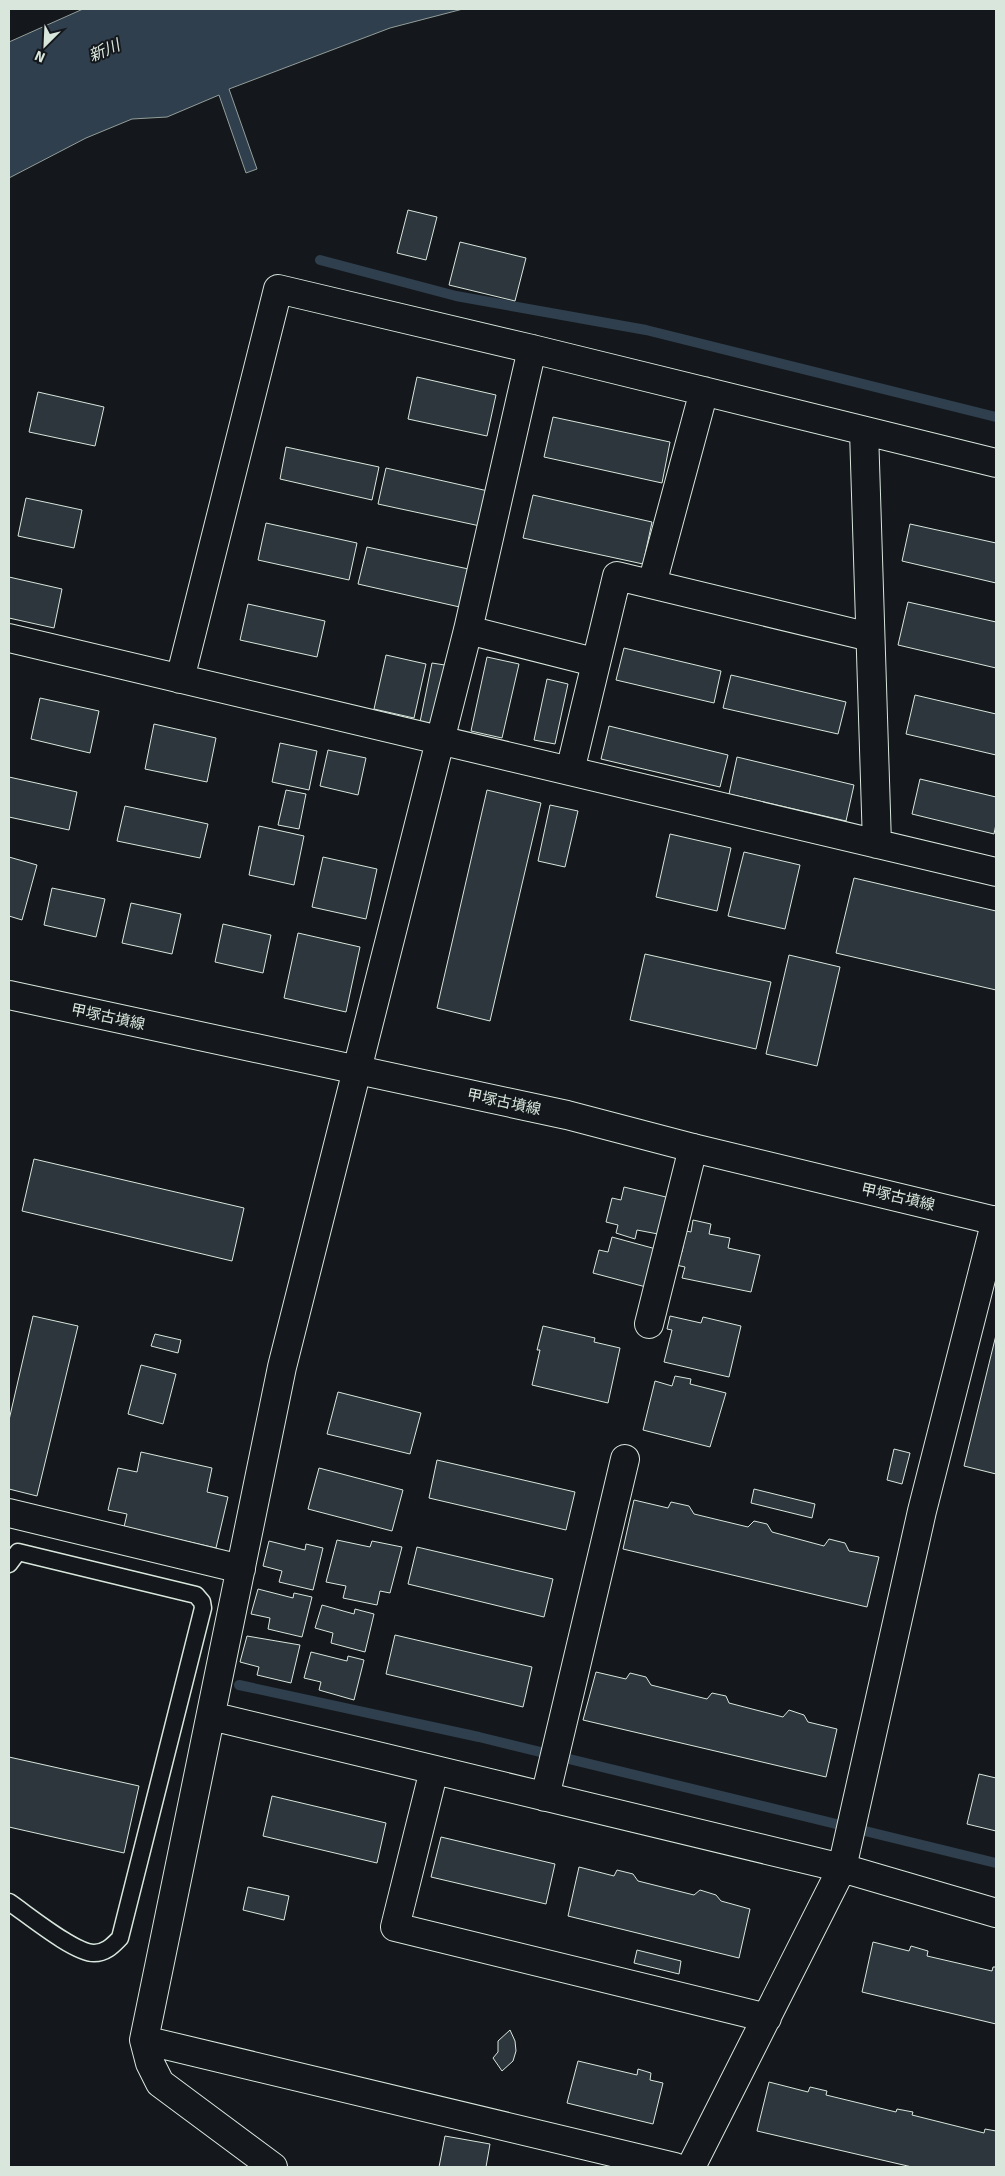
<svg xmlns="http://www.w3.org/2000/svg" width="1005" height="2176" font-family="Signika,'Noto Sans JP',sans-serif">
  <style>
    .water { fill: #2f3f4d; stroke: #939e99 }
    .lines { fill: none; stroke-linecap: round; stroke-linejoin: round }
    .stream { stroke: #2f3f4d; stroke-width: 10 }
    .building { fill: #2c363c; stroke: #d8e6dc }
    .service-casing { stroke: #d8e6dc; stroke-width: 19 }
    .minor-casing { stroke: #d8e6dc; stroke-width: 30 }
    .secondary-casing { stroke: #d8e6dc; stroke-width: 30 }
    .service { stroke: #14181c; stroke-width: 16 }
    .minor { stroke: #14181c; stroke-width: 28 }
    .secondary { stroke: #14181c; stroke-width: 28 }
    .labels { text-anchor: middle; stroke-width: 4; stroke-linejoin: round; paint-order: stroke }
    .street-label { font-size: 15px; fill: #d8e6dc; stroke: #14181c }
    .water-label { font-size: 16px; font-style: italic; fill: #d8e6dc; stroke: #14181c }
  </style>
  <rect width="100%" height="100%" fill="#14181c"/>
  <path class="water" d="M 83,9 L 463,9 L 390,28 L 229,89 L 257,169 L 246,173 L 219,95 L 167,117 L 132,119 L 86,138 L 9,178 L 9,42 Z"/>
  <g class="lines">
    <path class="stream" d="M 320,260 L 456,296 L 646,330 L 996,417
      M 239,1685 L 479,1737 L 996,1863"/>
  </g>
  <path class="building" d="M 408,210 L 437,217 L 426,260 L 397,253 Z
    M 460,242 L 526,258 L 515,301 L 449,285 Z
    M 417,377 L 496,395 L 487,436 L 408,419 Z
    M 38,392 L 104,407 L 95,446 L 29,432 Z
    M 553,417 L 670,442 L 662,483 L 544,457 Z
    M 286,447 L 379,467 L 372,500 L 280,479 Z
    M 386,468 L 488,491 L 480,526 L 378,504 Z
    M 533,495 L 652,522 L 643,564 L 523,538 Z
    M 26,498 L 82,510 L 74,548 L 18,536 Z
    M 266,523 L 357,543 L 349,580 L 258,560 Z
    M 910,524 L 996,543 L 996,583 L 902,561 Z
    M 367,547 L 473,570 L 464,608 L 358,584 Z
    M 9,577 L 62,589 L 54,628 L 9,618 Z
    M 908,602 L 996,622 L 996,668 L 898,645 Z
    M 248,604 L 325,621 L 317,657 L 240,640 Z
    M 624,648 L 721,671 L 714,703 L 616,680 Z
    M 386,655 L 426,664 L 414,718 L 374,709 Z
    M 487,657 L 519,664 L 502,738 L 471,731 Z
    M 432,663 L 451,666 L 438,726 L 420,722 Z
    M 731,675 L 846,702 L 838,734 L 723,708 Z
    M 547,679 L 568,684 L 555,744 L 534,740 Z
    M 915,695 L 996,714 L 996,755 L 906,734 Z
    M 40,698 L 99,711 L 90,753 L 31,739 Z
    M 154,724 L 216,738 L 207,782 L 145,769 Z
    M 609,726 L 728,755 L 720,787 L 601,759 Z
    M 280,743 L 317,751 L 309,790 L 272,782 Z
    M 328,750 L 366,758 L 358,795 L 320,786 Z
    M 737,757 L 854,785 L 846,821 L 729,794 Z
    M 9,777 L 77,792 L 69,830 L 9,817 Z
    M 920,779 L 996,797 L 996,824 L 994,834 L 912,814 Z
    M 286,790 L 306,794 L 299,829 L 278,825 Z
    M 487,790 L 541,803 L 490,1021 L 437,1008 Z
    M 550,805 L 578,811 L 565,867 L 538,861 Z
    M 125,806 L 208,824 L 200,858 L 117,841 Z
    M 259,826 L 304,836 L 294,885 L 249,875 Z
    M 670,834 L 731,848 L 717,911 L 656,897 Z
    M 744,852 L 800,865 L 785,929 L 728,916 Z
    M 9,857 L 37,865 L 22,920 L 9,916 Z
    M 323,857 L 377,869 L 366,919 L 312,907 Z
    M 854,878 L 996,911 L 996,990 L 836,953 Z
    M 52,888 L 105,899 L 96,937 L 44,925 Z
    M 131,903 L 181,914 L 172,954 L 122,943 Z
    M 223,924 L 271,935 L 263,973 L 215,962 Z
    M 298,933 L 360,947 L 346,1012 L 284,998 Z
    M 645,954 L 771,982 L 756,1049 L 630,1020 Z
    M 789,955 L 840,967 L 817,1066 L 766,1054 Z
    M 34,1159 L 244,1208 L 232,1261 L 22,1211 Z
    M 624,1187 L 666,1197 L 658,1234 L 637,1230 L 635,1239 L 616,1233 L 618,1225 L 606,1222 L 612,1198 L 621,1200 Z
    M 693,1220 L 711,1224 L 709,1234 L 730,1238 L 728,1248 L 760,1255 L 751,1292 L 682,1278 L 685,1267 L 676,1265 L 679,1251 L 682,1252 L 686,1231 L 691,1232 Z
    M 612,1237 L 656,1249 L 646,1287 L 593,1273 L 599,1250 L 608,1252 Z
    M 33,1316 L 78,1326 L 37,1496 L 9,1489 L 9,1420 Z
    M 670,1316 L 701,1323 L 703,1317 L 741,1326 L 729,1377 L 664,1362 L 672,1330 L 667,1329 Z
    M 543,1326 L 595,1338 L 594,1342 L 620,1348 L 608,1403 L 532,1385 L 540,1350 L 537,1350 Z
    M 155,1334 L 181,1340 L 178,1353 L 151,1346 Z
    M 996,1335 L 996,1474 L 964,1466 Z
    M 141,1365 L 176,1374 L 163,1424 L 128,1414 Z
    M 675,1376 L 691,1379 L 690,1384 L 726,1393 L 710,1447 L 643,1430 L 655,1381 L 672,1386 Z
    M 338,1392 L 421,1413 L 410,1454 L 327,1434 Z
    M 894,1449 L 910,1453 L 902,1484 L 887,1480 Z
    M 141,1452 L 212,1468 L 207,1492 L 228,1497 L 216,1548 L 124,1527 L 127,1514 L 108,1510 L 118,1468 L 137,1472 Z
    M 437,1460 L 575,1492 L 566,1530 L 429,1498 Z
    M 319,1468 L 403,1490 L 392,1531 L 308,1509 Z
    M 754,1489 L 815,1504 L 812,1518 L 751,1503 Z
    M 634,1500 L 668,1508 L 671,1502 L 689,1506 L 694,1514 L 748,1527 L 754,1521 L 767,1524 L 772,1532 L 824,1546 L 829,1539 L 845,1543 L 849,1551 L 879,1557 L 867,1607 L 623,1549 Z
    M 337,1540 L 370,1547 L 372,1541 L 402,1547 L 390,1593 L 380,1591 L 377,1605 L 343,1598 L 346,1586 L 326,1582 Z
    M 269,1541 L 305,1550 L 306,1544 L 323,1548 L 313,1590 L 279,1582 L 282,1571 L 263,1566 Z
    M 417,1547 L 553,1579 L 544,1617 L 408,1584 Z
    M 258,1589 L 293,1598 L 294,1593 L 312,1597 L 302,1637 L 268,1629 L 270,1618 L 251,1614 Z
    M 322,1605 L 354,1614 L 355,1609 L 374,1614 L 365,1652 L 331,1643 L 333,1633 L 315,1628 Z
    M 395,1635 L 532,1667 L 523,1707 L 386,1674 Z
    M 247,1636 L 300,1645 L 291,1683 L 257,1675 L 259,1667 L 240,1662 Z
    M 311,1652 L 347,1661 L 348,1656 L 364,1660 L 354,1700 L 319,1690 L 321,1682 L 304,1678 Z
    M 596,1672 L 626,1679 L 630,1673 L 646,1677 L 651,1685 L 707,1699 L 712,1693 L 726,1696 L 729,1703 L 783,1717 L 789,1710 L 804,1715 L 808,1722 L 837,1729 L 826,1777 L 583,1720 Z
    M 9,1757 L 139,1786 L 124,1853 L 9,1827 Z
    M 979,1774 L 996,1778 L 996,1831 L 967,1824 Z
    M 272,1796 L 386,1823 L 377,1863 L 263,1836 Z
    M 441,1837 L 555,1864 L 546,1904 L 431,1877 Z
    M 579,1867 L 614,1876 L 617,1870 L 633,1874 L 638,1881 L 694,1895 L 700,1890 L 716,1895 L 721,1901 L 750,1909 L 739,1958 L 568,1916 Z
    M 248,1887 L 289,1896 L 284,1920 L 243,1910 Z
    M 873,1942 L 909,1951 L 911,1946 L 928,1951 L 927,1956 L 992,1971 L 993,1967 L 996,1967 L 996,2024 L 862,1992 Z
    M 637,1950 L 681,1961 L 679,1974 L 634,1963 Z
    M 510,2030 L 515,2041 L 516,2051 L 513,2061 L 502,2071 L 493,2058 L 498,2052 L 498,2041 Z
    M 578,2061 L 637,2075 L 638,2069 L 651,2073 L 650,2080 L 663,2083 L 653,2124 L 567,2103 Z
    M 769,2082 L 808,2092 L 810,2087 L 827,2091 L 826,2095 L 896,2112 L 897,2109 L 913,2112 L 912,2115 L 984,2133 L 985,2129 L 996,2131 L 996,2167 L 912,2167 L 757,2131 Z
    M 445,2136 L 490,2144 L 486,2167 L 439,2167 Z"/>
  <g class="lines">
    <defs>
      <path id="service" d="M 9,1564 L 18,1552 L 196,1595 L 202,1602 L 203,1608 L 120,1938 C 113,1945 106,1953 94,1953 C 74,1953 27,1914 9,1902"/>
      <path id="minor" d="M 532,349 L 468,630 L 282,1367 L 144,2040 L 675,2167
        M 864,431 L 877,844
        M 652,584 L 704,391
        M 468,630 L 594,662
        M 9,638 L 996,872
        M 180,679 L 278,289 L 532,349 L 996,463
        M 570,771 L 617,576 L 870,637
        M 649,1324 L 693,1148
        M 9,1513 L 241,1569
        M 211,1716 L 842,1868 L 996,1913
        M 434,1770 L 395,1927 L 767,2018
        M 545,1797 L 625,1459
        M 144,2040 L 150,2063 L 160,2083 L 273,2167
        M 691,2167 L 842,1868 L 922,1511 L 996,1220"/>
      <path id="secondary" d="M 9,995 L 567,1115 L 693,1148 L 996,1221"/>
    </defs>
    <use href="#service" class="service-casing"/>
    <use href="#minor" class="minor-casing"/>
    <use href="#secondary" class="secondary-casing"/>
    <use href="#service" class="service"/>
    <use href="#minor" class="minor"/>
    <use href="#secondary" class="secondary"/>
  </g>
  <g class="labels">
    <g class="street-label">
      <text transform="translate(108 1017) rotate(12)" y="5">甲塚古墳線</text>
      <text transform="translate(504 1102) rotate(12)" y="5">甲塚古墳線</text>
      <text transform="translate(898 1197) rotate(13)" y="5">甲塚古墳線</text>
    </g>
    <g class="water-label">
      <text transform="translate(104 50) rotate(-23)" y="6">新川</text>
    </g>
  </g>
  <rect width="1005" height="2176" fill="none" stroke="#d8e6dc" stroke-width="20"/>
  <g transform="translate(45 45) rotate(204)" stroke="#14181c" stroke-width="4" paint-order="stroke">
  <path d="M0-4L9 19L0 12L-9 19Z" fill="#d8e6dc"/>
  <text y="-8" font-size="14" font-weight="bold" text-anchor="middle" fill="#d8e6dc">N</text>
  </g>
</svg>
